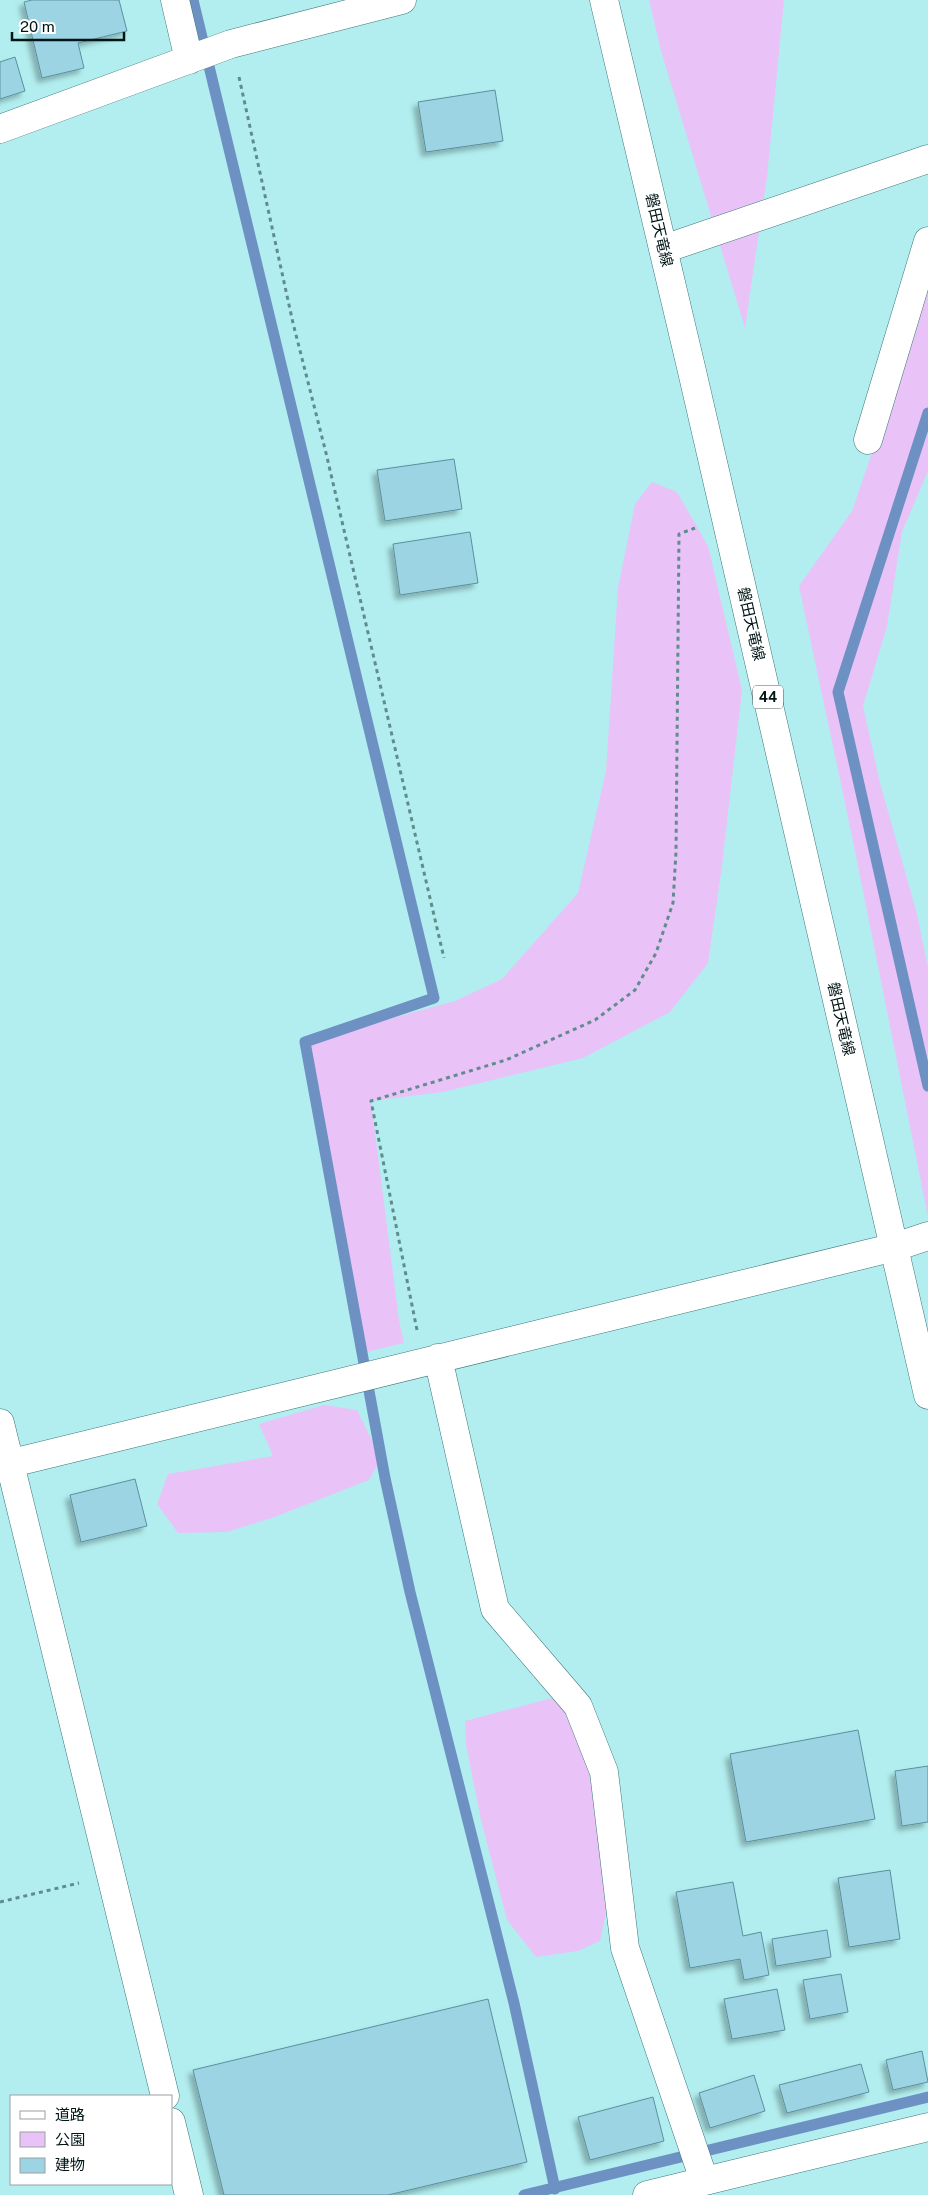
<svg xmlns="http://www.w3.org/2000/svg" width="928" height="2195" font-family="'Public Sans','Noto Sans JP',sans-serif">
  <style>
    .green { fill: #e9c3f7 }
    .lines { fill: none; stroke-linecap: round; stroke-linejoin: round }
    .stream { stroke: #6e91c3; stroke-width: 11 }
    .building { fill: #9dd4e4; stroke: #5a909e; filter: url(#shadow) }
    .minor-casing { stroke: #3d7778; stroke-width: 29 }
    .primary-casing { stroke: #3d7778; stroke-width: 29 }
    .path { stroke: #618c8d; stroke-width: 3; stroke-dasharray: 4 4; stroke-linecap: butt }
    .minor { stroke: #fff; stroke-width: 28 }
    .primary { stroke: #fff; stroke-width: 28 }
    .labels { text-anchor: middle; stroke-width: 4.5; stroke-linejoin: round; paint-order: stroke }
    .shield { fill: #fff; stroke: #4c5b5c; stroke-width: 1 }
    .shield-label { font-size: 14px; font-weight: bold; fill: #001516 }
    .street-label { font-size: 15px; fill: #001516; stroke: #fff }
  </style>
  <defs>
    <filter id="shadow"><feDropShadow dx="-4.5" dy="4.5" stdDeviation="2.5" flood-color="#0004"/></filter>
  </defs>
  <rect width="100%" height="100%" fill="#b2eeef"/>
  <path class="green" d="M 649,0 L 784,0 L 767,177 L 745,328 L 661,51 Z
    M 928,289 L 928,471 L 902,532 L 887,626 L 863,706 L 880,783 L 917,914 L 928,968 L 928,1217 L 853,841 L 799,586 L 852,511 Z
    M 652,482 L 677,492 L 708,546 L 742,690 L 722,866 L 708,963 L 670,1012 L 583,1058 L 443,1092 L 371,1101 L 399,1320 L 404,1343 L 362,1353 L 305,1042 L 455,1001 L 502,979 L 578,893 L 606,771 L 618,588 L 635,504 Z
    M 324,1405 L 357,1410 L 381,1459 L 369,1480 L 272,1518 L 227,1532 L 178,1533 L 157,1504 L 168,1474 L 273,1456 L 259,1424 Z
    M 552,1698 L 587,1731 L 590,1776 L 608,1903 L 600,1941 L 578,1951 L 536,1957 L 507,1920 L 481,1820 L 466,1745 L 465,1721 Z"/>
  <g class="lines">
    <path class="stream" d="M 193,0 L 434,998 L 305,1042 L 385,1478 L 410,1592 L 514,2003 L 555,2189
      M 928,413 L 838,692 L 928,1086
      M 524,2195 L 928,2097"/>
  </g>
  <path class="building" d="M 32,0 L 119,0 L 127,31 L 78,43 L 84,68 L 42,78 L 24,2 Z
    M 15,57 L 25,91 L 0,99 L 0,62 Z
    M 495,90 L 503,141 L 426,152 L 418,102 Z
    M 454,459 L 462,509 L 385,521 L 377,470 Z
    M 470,532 L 478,583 L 400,595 L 393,544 Z
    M 135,1479 L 147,1526 L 81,1542 L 70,1495 Z
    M 858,1730 L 875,1819 L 746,1842 L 730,1754 Z
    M 928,1766 L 928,1822 L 902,1826 L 895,1771 Z
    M 890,1870 L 900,1939 L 849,1947 L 838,1878 Z
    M 733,1882 L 743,1936 L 761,1932 L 769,1975 L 744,1980 L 740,1959 L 690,1968 L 676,1892 Z
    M 827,1930 L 831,1957 L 776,1966 L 772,1939 Z
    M 841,1974 L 848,2012 L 810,2019 L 803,1980 Z
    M 777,1989 L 785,2030 L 732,2039 L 724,1999 Z
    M 488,1999 L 527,2162 L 388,2195 L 224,2195 L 193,2070 Z
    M 922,2051 L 928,2082 L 893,2090 L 886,2060 Z
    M 861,2064 L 869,2092 L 787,2113 L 779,2085 Z
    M 754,2075 L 765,2111 L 710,2128 L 699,2093 Z
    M 653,2097 L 664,2141 L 590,2160 L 578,2117 Z"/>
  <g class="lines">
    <defs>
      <path id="minor" d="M 175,0 L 189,60
        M 0,129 L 231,44 L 402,0
        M 664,249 L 928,159
        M 868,440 L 928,241
        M 438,1358 L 495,1609 L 578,1706 L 604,1772 L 625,1948 L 704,2180
        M 0,1423 L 165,2096
        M 0,1466 L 895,1247 L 928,1236
        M 171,2122 L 189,2195
        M 647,2195 L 928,2127"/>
      <path id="primary" d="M 604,0 L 691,367 L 928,1395"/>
    </defs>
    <use href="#minor" class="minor-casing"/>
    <use href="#primary" class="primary-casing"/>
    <path class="path" d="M 239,77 L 293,323 L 326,453 L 444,958
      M 417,1330 L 371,1101 L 506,1060 L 595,1020 L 635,990 L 656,953 L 673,903 L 676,852 L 679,534 L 695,528
      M 0,1902 L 79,1883"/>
    <use href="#minor" class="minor"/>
    <use href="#primary" class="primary"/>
  </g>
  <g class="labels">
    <rect class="shield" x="753" y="685.5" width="30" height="23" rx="4"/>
    <g class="shield-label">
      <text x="768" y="702">44</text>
    </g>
    <g class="street-label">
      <text transform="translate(659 230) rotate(77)" y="5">磐田天竜線</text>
      <text transform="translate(751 624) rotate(77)" y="5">磐田天竜線</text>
      <text transform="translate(841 1019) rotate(77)" y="5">磐田天竜線</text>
    </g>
  </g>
  <rect x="10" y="2095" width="162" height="90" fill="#ffffff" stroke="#99a1a2"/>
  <rect x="20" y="2111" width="25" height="8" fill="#ffffff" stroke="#99a1a2"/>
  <text x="55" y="2120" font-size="15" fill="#001516">道路</text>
  <rect x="20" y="2132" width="25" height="15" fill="#e9c3f7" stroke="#99a1a2"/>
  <text x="55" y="2145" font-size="15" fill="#001516">公園</text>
  <rect x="20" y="2158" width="25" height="15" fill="#9dd4e4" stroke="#99a1a2"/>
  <text x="55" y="2170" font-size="15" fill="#001516">建物</text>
  <path d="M12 32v8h112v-8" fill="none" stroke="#001516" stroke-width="2.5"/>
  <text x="20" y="32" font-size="15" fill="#001516" stroke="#ffffff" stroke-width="4" paint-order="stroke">20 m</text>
</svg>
